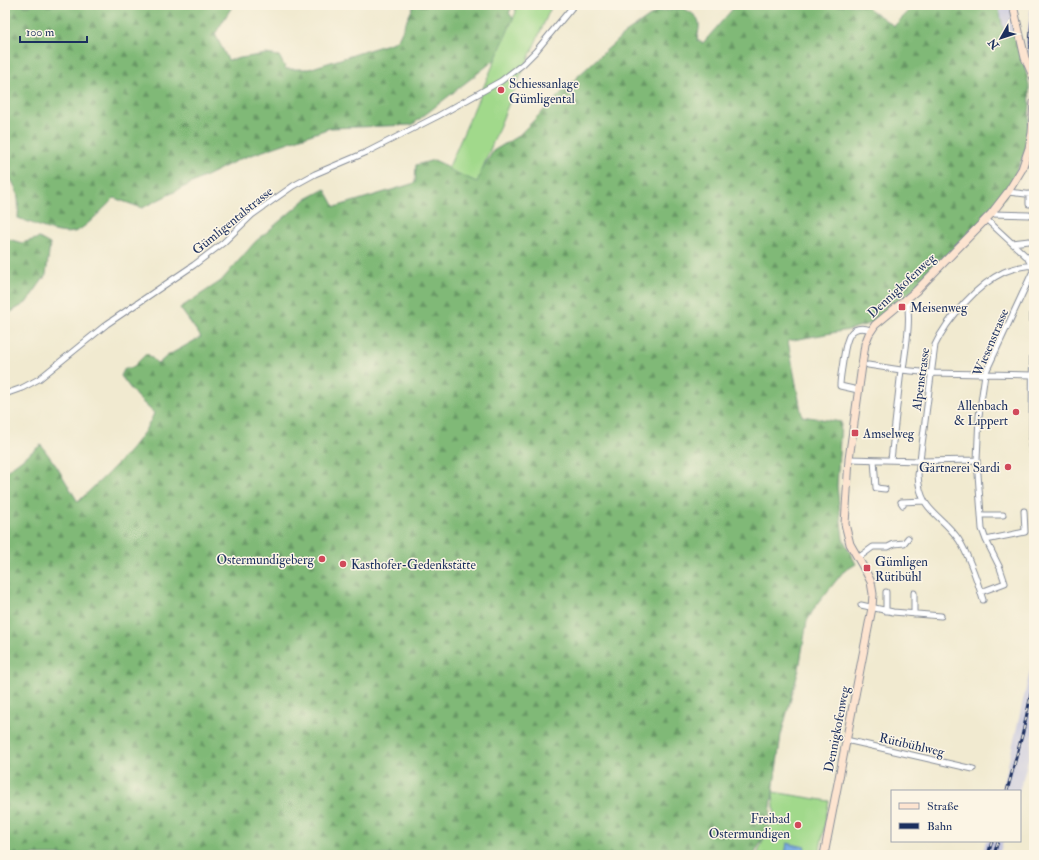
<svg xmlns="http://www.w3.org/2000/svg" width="1039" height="860" font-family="'IM FELL Double Pica',serif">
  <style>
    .industrial { fill: #c1c2dd }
    .forest { fill: url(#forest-firs); stroke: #4e746a }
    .pitch { fill: #a1d98b; stroke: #5e8474 }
    .water { fill: url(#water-waves); stroke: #486ca0 }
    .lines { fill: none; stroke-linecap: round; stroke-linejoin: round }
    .street-casing { stroke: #868c97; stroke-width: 7 }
    .secondary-casing { stroke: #868c97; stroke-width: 9 }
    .street { stroke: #fff; stroke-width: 5 }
    .secondary { stroke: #fde4d0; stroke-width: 7 }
    .tram { stroke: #1b2f5e; stroke-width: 1 }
    .rail-casing { stroke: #1b2f5e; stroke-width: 3 }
    .rail { stroke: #fcf5e5; stroke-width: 1.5; stroke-dasharray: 4.5; stroke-linecap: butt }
    .poi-dot { fill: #d1495b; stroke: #fcf5e5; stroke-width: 1.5 }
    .labels { text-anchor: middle; stroke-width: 3; stroke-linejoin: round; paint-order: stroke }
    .poi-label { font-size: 13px; fill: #1b2f5e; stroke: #fcf5e5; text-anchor: start }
    .street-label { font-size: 13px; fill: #1b2f5e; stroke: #fcf5e5 }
  </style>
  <defs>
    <pattern id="forest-firs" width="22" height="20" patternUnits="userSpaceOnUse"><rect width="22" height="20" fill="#80b977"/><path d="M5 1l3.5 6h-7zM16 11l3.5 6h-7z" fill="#689765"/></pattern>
    <pattern id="water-waves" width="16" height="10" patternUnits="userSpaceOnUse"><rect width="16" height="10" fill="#76aae2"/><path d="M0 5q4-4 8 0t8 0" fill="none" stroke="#608bba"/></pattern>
  </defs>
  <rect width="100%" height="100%" fill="#fcf5e5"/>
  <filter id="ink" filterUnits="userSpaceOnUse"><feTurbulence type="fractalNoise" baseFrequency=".025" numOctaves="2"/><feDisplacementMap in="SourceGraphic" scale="8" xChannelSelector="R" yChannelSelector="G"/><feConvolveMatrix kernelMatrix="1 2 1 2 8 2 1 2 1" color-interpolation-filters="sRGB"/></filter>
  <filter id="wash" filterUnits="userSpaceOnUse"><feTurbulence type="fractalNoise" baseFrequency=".012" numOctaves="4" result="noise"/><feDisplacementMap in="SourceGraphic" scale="16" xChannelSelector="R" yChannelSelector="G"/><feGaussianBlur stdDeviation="0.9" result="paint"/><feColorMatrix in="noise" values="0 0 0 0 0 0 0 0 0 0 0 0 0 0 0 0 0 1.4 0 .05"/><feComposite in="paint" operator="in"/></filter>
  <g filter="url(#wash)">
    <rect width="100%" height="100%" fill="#f1ead0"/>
    <path class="industrial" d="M 998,5 L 1013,5 L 1018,33 L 1005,37 Z
      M 1031,5 L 1034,5 L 1034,72 L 1029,59 L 1026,43 Z
      M 1034,654 L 1034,731 L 1026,769 L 1019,791 L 1002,791 Z
      M 986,841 L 1003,841 L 999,855 L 982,855 Z"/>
    <path class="forest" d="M 5,5 L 233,5 L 215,34 L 228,60 L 266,54 L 279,56 L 286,69 L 309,69 L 394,42 L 399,37 L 414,5 L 513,5 L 509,13 L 518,25 L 502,54 L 412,125 L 330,128 L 240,159 L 142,208 L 114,198 C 106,206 84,230 74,232 C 58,236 33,223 18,218 C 19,198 19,188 5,172 Z
      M 736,5 L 864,5 L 894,26 L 915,5 L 998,5 L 1005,37 L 1018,33 L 1029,86 L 1030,104 L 1027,148 L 1005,197 L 964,242 L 879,321 L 848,330 L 788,341 L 802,416 L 841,422 L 837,486 L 843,539 L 856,564 L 843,572 L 815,607 L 807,621 L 799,669 L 781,735 L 768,828 L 754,855 L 5,855 L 5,472 L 41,445 L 57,467 L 78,502 C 103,477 142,445 154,413 L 137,397 L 121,376 L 125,368 L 132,368 L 147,353 L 158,364 L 167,356 L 201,337 L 180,308 L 221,281 L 255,242 L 306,199 L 325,189 L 335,207 L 415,183 L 416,165 L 434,160 L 476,179 L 493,151 L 518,136 L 576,78 L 624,34 L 656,12 L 683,8 C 701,18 701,20 697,40 L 703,43 Z
      M 5,238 L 22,243 L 39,238 L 50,244 L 46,275 L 26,303 L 6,315 L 5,314 Z"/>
    <path class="pitch" d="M 514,5 L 552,5 L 511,98 L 477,182 L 448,169 L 516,12 Z
      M 773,792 L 829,801 L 819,855 L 757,855 L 768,828 L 775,822 Z"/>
    <path class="water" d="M 787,843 L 805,847 L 803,855 L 798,854 L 798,855 L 785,855 Z"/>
  </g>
  <g filter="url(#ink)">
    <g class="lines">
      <defs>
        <path id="street" d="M 1008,192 L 1034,195
          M 1029,204 L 1029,194
          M 991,214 L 1029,215
          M 986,219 L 1027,257 L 1033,269 L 1032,437 L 1031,446 L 1034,460
          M 1012,243 L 1029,241
          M 868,365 L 901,370 L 932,373 L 1032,375
          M 903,370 C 906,346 911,322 907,299
          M 858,390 L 840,386 C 840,378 842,369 843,361 C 846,343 847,322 871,330
          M 5,394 L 22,388 L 39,379 L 107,324 L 194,265 L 223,243 L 252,215 L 293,186 L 315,174 L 367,152 L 438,116 L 501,81 L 523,64 L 536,51 L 574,5
          M 849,459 L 920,461 L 977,460
          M 874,460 L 876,488 L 885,489
          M 891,460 L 901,370
          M 903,505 L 901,502 L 924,501
          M 981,515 L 1003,515
          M 986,540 L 1025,532 L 1024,511
          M 858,558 L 873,547 L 888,547 L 894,544 L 904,543 L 908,538
          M 886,592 L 886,611
          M 981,592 L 1005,583 L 1000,568 L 986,540 L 982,529 L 977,460 L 979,416 L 985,374 L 1032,273
          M 983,600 C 977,580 970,558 959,540 C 941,513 920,513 918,475 L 935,345 C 947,319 978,284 1004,272 C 1013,268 1024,266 1034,265
          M 861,605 L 893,612 L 941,616
          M 914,614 L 914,593
          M 846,740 L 973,769"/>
        <path id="secondary" d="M 1013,5 L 1025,58 L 1034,78
          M 824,855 L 872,608 L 873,594 L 871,582 L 866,572 L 850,544 L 845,524 L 849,459 L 865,344 L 869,334 L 875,325 L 916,291 L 991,214 L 1008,192 L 1022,169 L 1029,148 L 1032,133 L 1034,102"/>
      </defs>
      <use href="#street" class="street-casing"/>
      <use href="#secondary" class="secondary-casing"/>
      <use href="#street" class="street"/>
      <use href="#secondary" class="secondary"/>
      <path class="tram" d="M 1034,7 C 1030,28 1026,46 1034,67"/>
      <defs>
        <path id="rail" d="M 1007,791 L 1023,732 L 1034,680
          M 988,855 L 992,841
          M 994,855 L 998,841"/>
      </defs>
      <use href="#rail" class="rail-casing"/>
      <use href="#rail" class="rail"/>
    </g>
  </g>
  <g class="poi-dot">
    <circle cx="501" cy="90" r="4"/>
    <rect x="898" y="303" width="8" height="8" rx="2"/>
    <circle cx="1016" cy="412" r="4"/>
    <rect x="851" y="429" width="8" height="8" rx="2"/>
    <circle cx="1008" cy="467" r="4"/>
    <circle cx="322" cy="559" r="4"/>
    <circle cx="343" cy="564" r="4"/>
    <rect x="863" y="564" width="8" height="8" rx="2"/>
    <circle cx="798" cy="825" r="4"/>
  </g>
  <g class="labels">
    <g class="poi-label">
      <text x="509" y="88">Schiessanlage<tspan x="509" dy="15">Gümligental</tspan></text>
      <text x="910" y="312">Meisenweg</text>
      <text x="1008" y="410" text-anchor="end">Allenbach<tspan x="1008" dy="15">&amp; Lippert</tspan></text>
      <text x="863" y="438">Amselweg</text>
      <text x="1000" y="472" text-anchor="end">Gärtnerei Sardi</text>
      <text x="314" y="564" text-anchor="end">Ostermundigeberg</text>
      <text x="875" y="566">Gümligen<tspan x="875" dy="15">Rütibühl</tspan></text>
      <text x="351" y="569">Kasthofer-Gedenkstätte</text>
      <text x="790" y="823" text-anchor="end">Freibad<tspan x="790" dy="15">Ostermundigen</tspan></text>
    </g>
    <g class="street-label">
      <text transform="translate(232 220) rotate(-39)" y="5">Gümligentalstrasse</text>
      <text transform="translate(901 285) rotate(-43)" y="5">Dennigkofenweg</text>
      <text transform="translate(990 342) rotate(-67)" y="5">Wiesenstrasse</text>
      <text transform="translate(920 379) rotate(-82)" y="5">Alpenstrasse</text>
      <text transform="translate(836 729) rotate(-79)" y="5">Dennigkofenweg</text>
      <text transform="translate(912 744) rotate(13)" y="5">Rütibühlweg</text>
    </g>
  </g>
  <rect width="1039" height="860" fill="none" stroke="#fcf5e5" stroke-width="20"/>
  <rect x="891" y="790" width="130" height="52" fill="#fcf5e5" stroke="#a2a6af"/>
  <rect x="899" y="803" width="20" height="6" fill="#fde4d0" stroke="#a2a6af"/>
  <text x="927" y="810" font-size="12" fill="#1b2f5e">Straße</text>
  <rect x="899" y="823" width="20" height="6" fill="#1b2f5e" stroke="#a2a6af"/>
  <text x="927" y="830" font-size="12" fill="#1b2f5e">Bahn</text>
  <g transform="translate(1001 38) rotate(231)" stroke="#fcf5e5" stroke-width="3" paint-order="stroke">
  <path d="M0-3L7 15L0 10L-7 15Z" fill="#1b2f5e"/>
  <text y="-6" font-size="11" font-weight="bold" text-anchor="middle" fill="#1b2f5e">N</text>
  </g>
  <path d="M20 36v6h67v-6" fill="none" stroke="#1b2f5e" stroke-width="2"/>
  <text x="26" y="36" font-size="12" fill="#1b2f5e" stroke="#fcf5e5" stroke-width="3" paint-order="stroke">100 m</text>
</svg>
